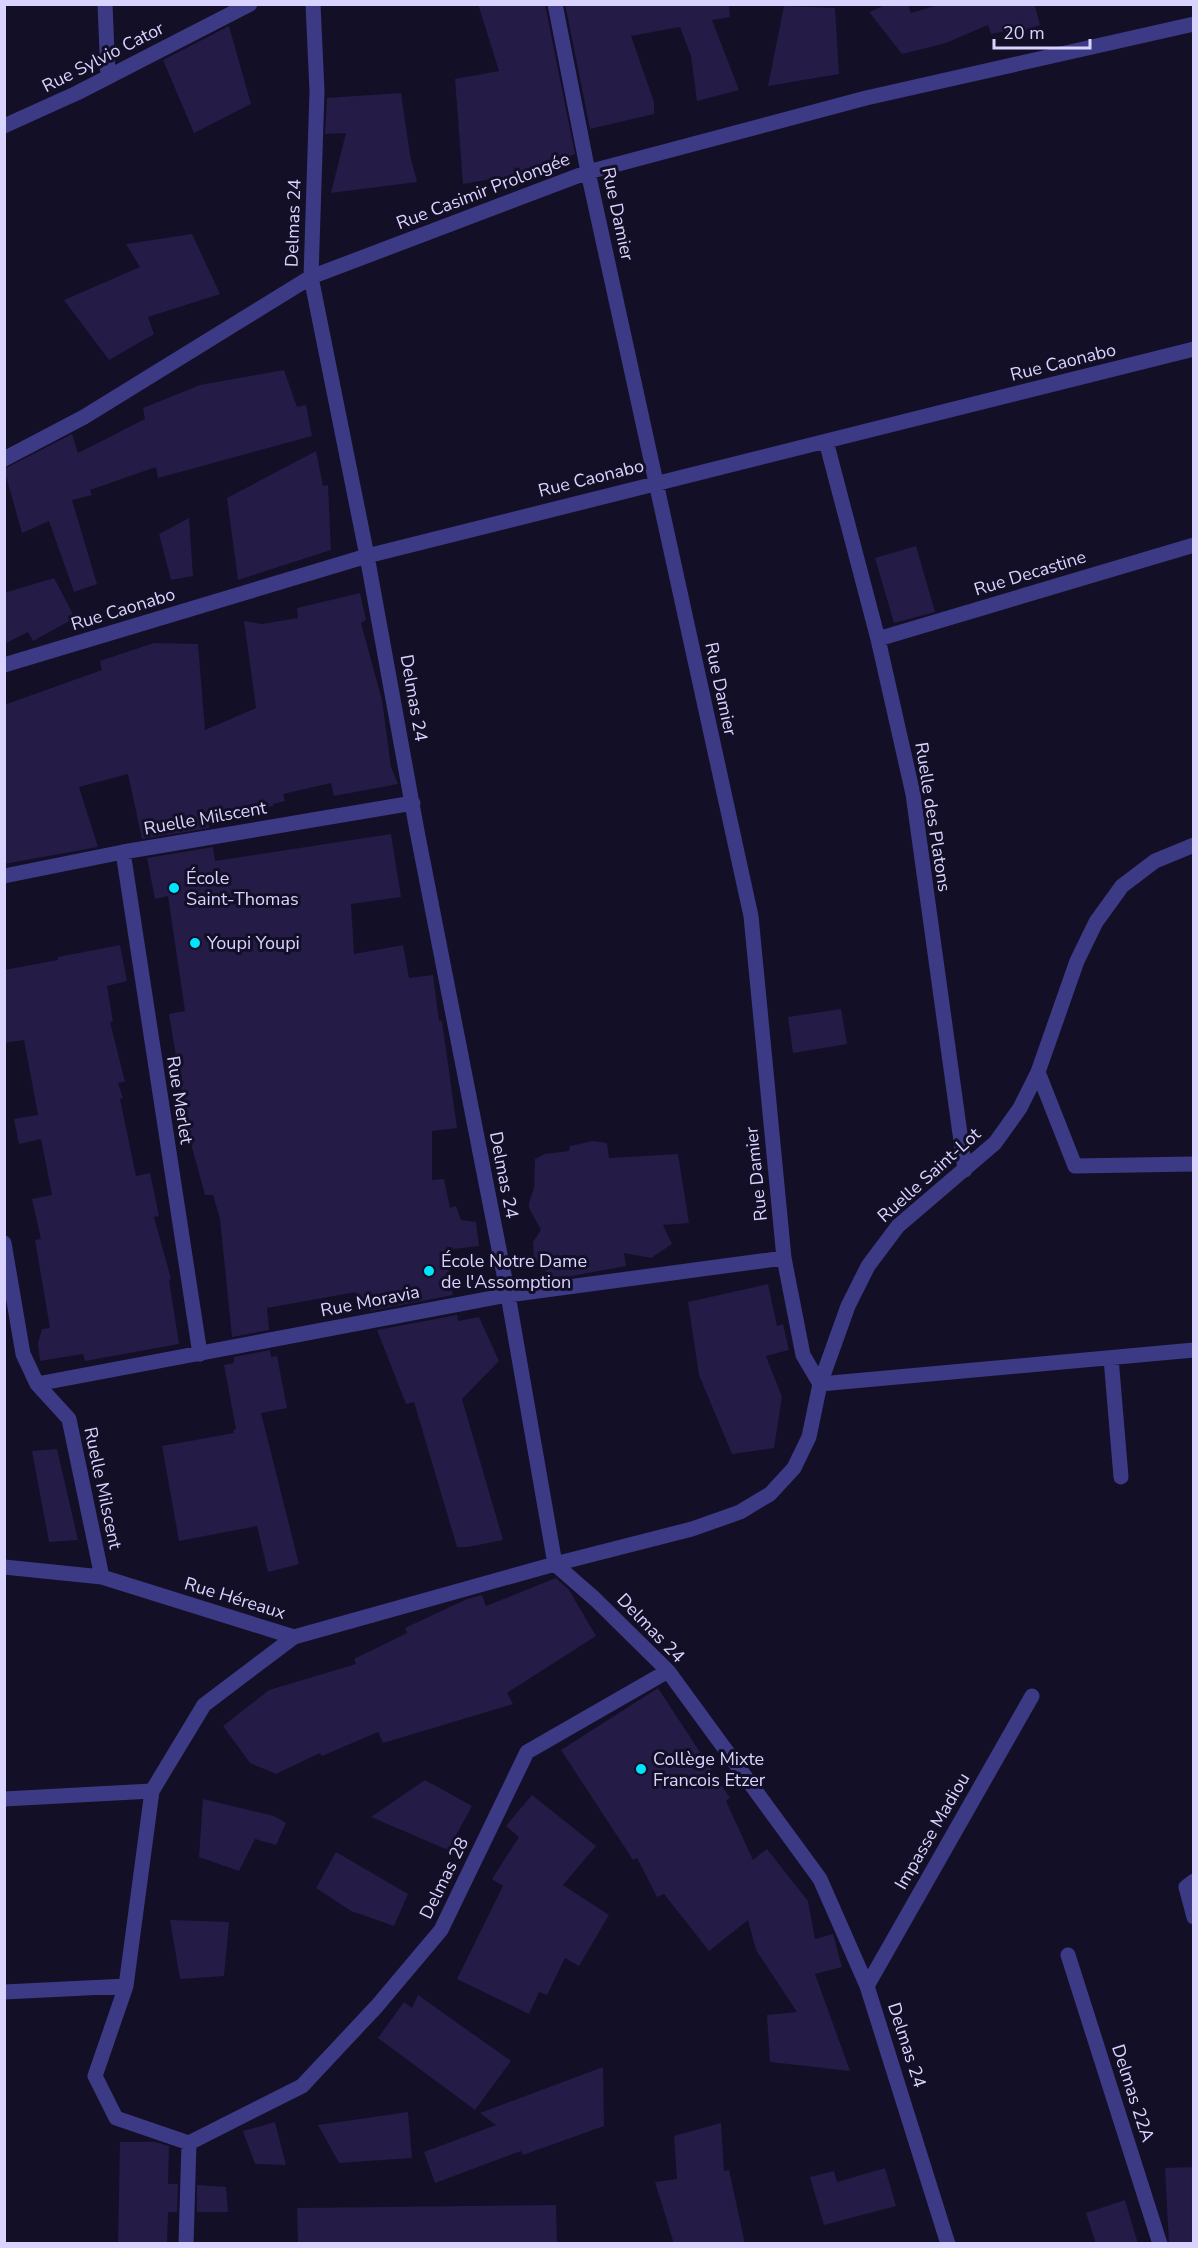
<svg xmlns="http://www.w3.org/2000/svg" width="1198" height="2248" font-family="'Nunito Sans',sans-serif">
  <style>
    .building { fill: #241b47 }
    .lines { fill: none; stroke-linecap: round; stroke-linejoin: round }
    .minor { stroke: #3d3a85; stroke-width: 15 }
    .poi-dot { fill: #00e5ff; stroke: #130f26; stroke-width: 2 }
    .labels { text-anchor: middle; stroke-width: 6; stroke-linejoin: round; paint-order: stroke }
    .street-label { font-size: 18px; fill: #d9d4ff; stroke: #130f26 }
    .poi-label { font-size: 18px; fill: #d9d4ff; stroke: #130f26; text-anchor: start }
  </style>
  <rect width="100%" height="100%" fill="#130f26"/>
  <path class="building" d="M 478,4 L 545,4 L 575,154 L 511,179 L 510,176 L 463,184 L 455,79 L 499,71 Z
    M 565,4 L 729,4 L 730,17 L 712,20 L 739,90 L 697,101 L 691,56 L 680,27 L 631,36 L 654,102 L 654,114 L 590,129 Z
    M 888,4 L 908,4 L 911,13 L 941,4 L 1037,4 L 1035,6 L 1040,25 L 1008,36 L 1006,31 L 991,34 L 988,25 L 946,43 L 902,54 L 869,12 Z
    M 784,6 L 835,8 L 839,74 L 768,86 Z
    M 229,26 L 251,104 L 194,133 L 163,60 Z
    M 401,93 L 410,155 L 417,182 L 331,193 L 346,133 L 325,134 L 327,98 Z
    M 192,234 L 220,294 L 148,317 L 154,334 L 109,360 L 64,300 L 140,267 L 126,244 Z
    M 284,370 L 297,407 L 306,405 L 312,436 L 158,478 L 156,467 L 90,490 L 92,495 L 72,500 L 97,584 L 74,592 L 49,521 L 22,533 L 4,469 L 72,434 L 78,453 L 145,419 L 143,408 L 200,385 Z
    M 316,451 L 323,486 L 328,485 L 331,550 L 238,580 L 227,498 Z
    M 189,518 L 193,576 L 171,580 L 159,534 Z
    M 916,546 L 935,612 L 894,623 L 875,558 Z
    M 54,578 L 75,618 L 33,641 L 28,632 L 4,644 L 4,593 Z
    M 360,593 L 366,620 L 361,623 L 382,700 L 391,767 L 398,784 L 334,796 L 331,783 L 283,794 L 285,801 L 273,804 L 273,806 L 208,818 L 209,828 L 142,839 L 128,774 L 79,787 L 98,847 L 4,864 L 4,705 L 102,670 L 100,661 L 154,643 L 198,644 L 205,730 L 256,708 L 244,621 L 262,624 L 298,618 L 297,608 Z
    M 391,834 L 401,897 L 351,904 L 354,954 L 403,945 L 409,978 L 433,975 L 439,1021 L 442,1021 L 457,1128 L 432,1131 L 432,1180 L 444,1179 L 450,1208 L 456,1206 L 461,1220 L 476,1222 L 479,1246 L 445,1250 L 453,1295 L 370,1311 L 366,1301 L 357,1302 L 356,1292 L 267,1308 L 269,1330 L 232,1337 L 220,1219 L 213,1195 L 205,1195 L 190,1140 L 169,1014 L 185,1011 L 168,896 L 155,899 L 147,858 L 213,847 L 215,861 Z
    M 120,945 L 127,981 L 107,986 L 113,1022 L 110,1022 L 125,1082 L 118,1083 L 123,1098 L 120,1099 L 136,1176 L 150,1173 L 159,1216 L 154,1217 L 171,1279 L 169,1280 L 179,1344 L 85,1361 L 83,1354 L 40,1361 L 38,1343 L 42,1329 L 50,1328 L 35,1240 L 41,1239 L 32,1199 L 52,1195 L 41,1139 L 19,1144 L 14,1119 L 38,1115 L 24,1040 L 4,1043 L 4,970 L 58,960 L 58,957 Z
    M 841,1009 L 847,1044 L 793,1053 L 788,1017 Z
    M 593,1141 L 607,1143 L 609,1158 L 678,1154 L 689,1223 L 663,1225 L 672,1244 L 651,1258 L 624,1253 L 626,1266 L 549,1280 L 547,1272 L 534,1259 L 533,1242 L 541,1230 L 529,1208 L 529,1203 L 534,1188 L 535,1159 L 545,1154 L 569,1151 L 570,1146 Z
    M 768,1284 L 777,1326 L 783,1324 L 789,1350 L 766,1356 L 782,1397 L 774,1448 L 732,1454 L 699,1375 L 688,1302 Z
    M 457,1315 L 458,1321 L 479,1317 L 499,1361 L 462,1399 L 503,1540 L 468,1547 L 457,1547 L 414,1402 L 406,1404 L 377,1330 Z
    M 270,1350 L 271,1357 L 277,1356 L 287,1408 L 261,1413 L 299,1564 L 268,1572 L 257,1526 L 179,1541 L 162,1446 L 234,1433 L 233,1430 L 236,1429 L 224,1365 L 234,1363 L 234,1357 Z
    M 57,1449 L 78,1540 L 49,1542 L 32,1451 Z
    M 556,1578 L 569,1590 L 596,1636 L 507,1693 L 513,1704 L 383,1743 L 378,1732 L 322,1756 L 320,1753 L 276,1774 L 250,1763 L 223,1726 L 269,1690 L 356,1664 L 354,1659 L 407,1633 L 405,1628 L 467,1599 L 482,1595 L 486,1606 Z
    M 658,1688 L 730,1798 L 726,1801 L 753,1860 L 767,1849 L 808,1901 L 815,1939 L 833,1934 L 842,1967 L 815,1974 L 850,2071 L 770,2062 L 767,2015 L 797,2012 L 756,1950 L 748,1920 L 709,1951 L 664,1894 L 657,1897 L 637,1858 L 633,1860 L 561,1750 Z
    M 425,1780 L 472,1806 L 448,1850 L 371,1817 Z
    M 532,1795 L 596,1846 L 563,1885 L 609,1915 L 579,1966 L 565,1958 L 547,1995 L 539,1992 L 529,2014 L 457,1979 L 503,1886 L 492,1879 L 519,1837 L 506,1826 Z
    M 203,1799 L 274,1816 L 286,1823 L 276,1845 L 255,1839 L 239,1871 L 199,1857 Z
    M 336,1852 L 408,1894 L 394,1926 L 351,1911 L 316,1888 Z
    M 170,1920 L 229,1922 L 224,1976 L 180,1979 Z
    M 418,1995 L 511,2061 L 475,2110 L 378,2038 L 404,2002 L 412,2008 Z
    M 603,2067 L 604,2126 L 523,2155 L 521,2151 L 435,2183 L 424,2152 L 496,2125 L 480,2113 Z
    M 408,2112 L 412,2158 L 339,2163 L 318,2125 Z
    M 275,2122 L 286,2165 L 255,2164 L 243,2131 Z
    M 721,2123 L 724,2171 L 729,2170 L 745,2244 L 674,2244 L 655,2182 L 677,2179 L 674,2136 Z
    M 120,2142 L 155,2142 L 169,2146 L 168,2184 L 178,2184 L 177,2212 L 168,2212 L 167,2244 L 118,2244 Z
    M 1194,2167 L 1194,2244 L 1169,2244 L 1165,2168 Z
    M 885,2168 L 896,2206 L 824,2225 L 810,2177 L 834,2171 L 837,2182 Z
    M 197,2185 L 226,2187 L 228,2212 L 197,2212 Z
    M 1125,2200 L 1138,2244 L 1096,2244 L 1086,2213 Z
    M 556,2205 L 557,2244 L 298,2244 L 297,2208 Z"/>
  <g class="lines">
    <path class="minor" d="M 105,4 L 108,77
      M 313,4 L 317,91 L 311,277 L 367,556 L 417,831 L 508,1295 L 555,1564 L 595,1599 L 668,1671 L 820,1879 L 867,1986 L 948,2244
      M 555,4 L 588,172 L 751,916 L 784,1258 L 803,1355 L 820,1384 L 1194,1350
      M 4,126 L 77,93 L 250,4
      M 826,441 L 878,639 L 913,794 L 965,1170
      M 4,459 L 84,417 L 311,277 L 588,172 L 866,98 L 1194,24
      M 878,639 L 1194,545
      M 4,665 L 367,556 L 1194,349
      M 123,852 L 200,1354
      M 4,876 L 123,852 L 413,803
      M 1038,1072 L 1075,1166 L 1194,1164
      M 4,1243 L 23,1354 L 37,1384 L 69,1419 L 102,1577
      M 1111,1358 L 1121,1477
      M 37,1384 L 508,1295 L 784,1258
      M 4,1567 L 102,1577 L 294,1637 L 555,1564 L 692,1529 L 740,1512 L 770,1494 L 794,1468 L 809,1437 L 820,1384 L 848,1306 L 868,1266 L 898,1226 L 995,1143 L 1020,1108 L 1038,1072 L 1077,961 L 1096,922 L 1122,886 L 1155,861 L 1194,845
      M 294,1637 L 204,1705 L 152,1791 L 126,1986 L 95,2076 L 116,2118 L 189,2143 L 302,2086 L 377,2006 L 441,1930 L 527,1752 L 668,1671
      M 4,1799 L 152,1791
      M 1194,1881 L 1186,1887 L 1194,1917
      M 1068,1955 L 1160,2244
      M 867,1986 L 1032,1696
      M 4,1992 L 126,1986
      M 186,2244 L 189,2143"/>
  </g>
  <g class="poi-dot">
    <circle cx="174" cy="888" r="6"/>
    <circle cx="195" cy="943" r="6"/>
    <circle cx="429" cy="1271" r="6"/>
    <circle cx="641" cy="1769" r="6"/>
  </g>
  <g class="labels">
    <g class="street-label">
      <text transform="translate(103 57) rotate(-27)" y="6">Rue Sylvio Cator</text>
      <text transform="translate(483 191) rotate(-21)" y="6">Rue Casimir Prolongée</text>
      <text transform="translate(618 214) rotate(78)" y="6">Rue Damier</text>
      <text transform="translate(293 223) rotate(-88)" y="6">Delmas 24</text>
      <text transform="translate(1063 362) rotate(-14)" y="6">Rue Caonabo</text>
      <text transform="translate(591 478) rotate(-14)" y="6">Rue Caonabo</text>
      <text transform="translate(1030 573) rotate(-17)" y="6">Rue Decastine</text>
      <text transform="translate(123 609) rotate(-17)" y="6">Rue Caonabo</text>
      <text transform="translate(721 689) rotate(78)" y="6">Rue Damier</text>
      <text transform="translate(414 698) rotate(80)" y="6">Delmas 24</text>
      <text transform="translate(933 817) rotate(81)" y="6">Ruelle des Platons</text>
      <text transform="translate(205 818) rotate(-10)" y="6">Ruelle Milscent</text>
      <text transform="translate(180 1100) rotate(81)" y="6">Rue Merlet</text>
      <text transform="translate(756 1174) rotate(-96)" y="6">Rue Damier</text>
      <text transform="translate(504 1175) rotate(79)" y="6">Delmas 24</text>
      <text transform="translate(929 1175) rotate(-42)" y="6">Ruelle Saint-Lot</text>
      <text transform="translate(370 1301) rotate(-11)" y="6">Rue Moravia</text>
      <text transform="translate(103 1488) rotate(78)" y="6">Ruelle Milscent</text>
      <text transform="translate(235 1598) rotate(17)" y="6">Rue Héreaux</text>
      <text transform="translate(651 1628) rotate(46)" y="6">Delmas 24</text>
      <text transform="translate(932 1831) rotate(-60)" y="6">Impasse Madiou</text>
      <text transform="translate(444 1878) rotate(-64)" y="6">Delmas 28</text>
      <text transform="translate(907 2045) rotate(72)" y="6">Delmas 24</text>
      <text transform="translate(1133 2093) rotate(72)" y="6">Delmas 22A</text>
    </g>
    <g class="poi-label">
      <text x="186" y="884">École<tspan x="186" dy="21">Saint-Thomas</tspan></text>
      <text x="207" y="949">Youpi Youpi</text>
      <text x="441" y="1267">École Notre Dame<tspan x="441" dy="21">de l'Assomption</tspan></text>
      <text x="653" y="1765">Collège Mixte<tspan x="653" dy="21">Francois Etzer</tspan></text>
    </g>
  </g>
  <rect width="1198" height="2248" fill="none" stroke="#d9d4ff" stroke-width="12"/>
  <path d="M994 39v9h96v-9" fill="none" stroke="#d9d4ff" stroke-width="3"/>
  <text x="1003" y="39" font-size="18" fill="#d9d4ff" stroke="#130f26" stroke-width="4.5" paint-order="stroke">20 m</text>
</svg>
